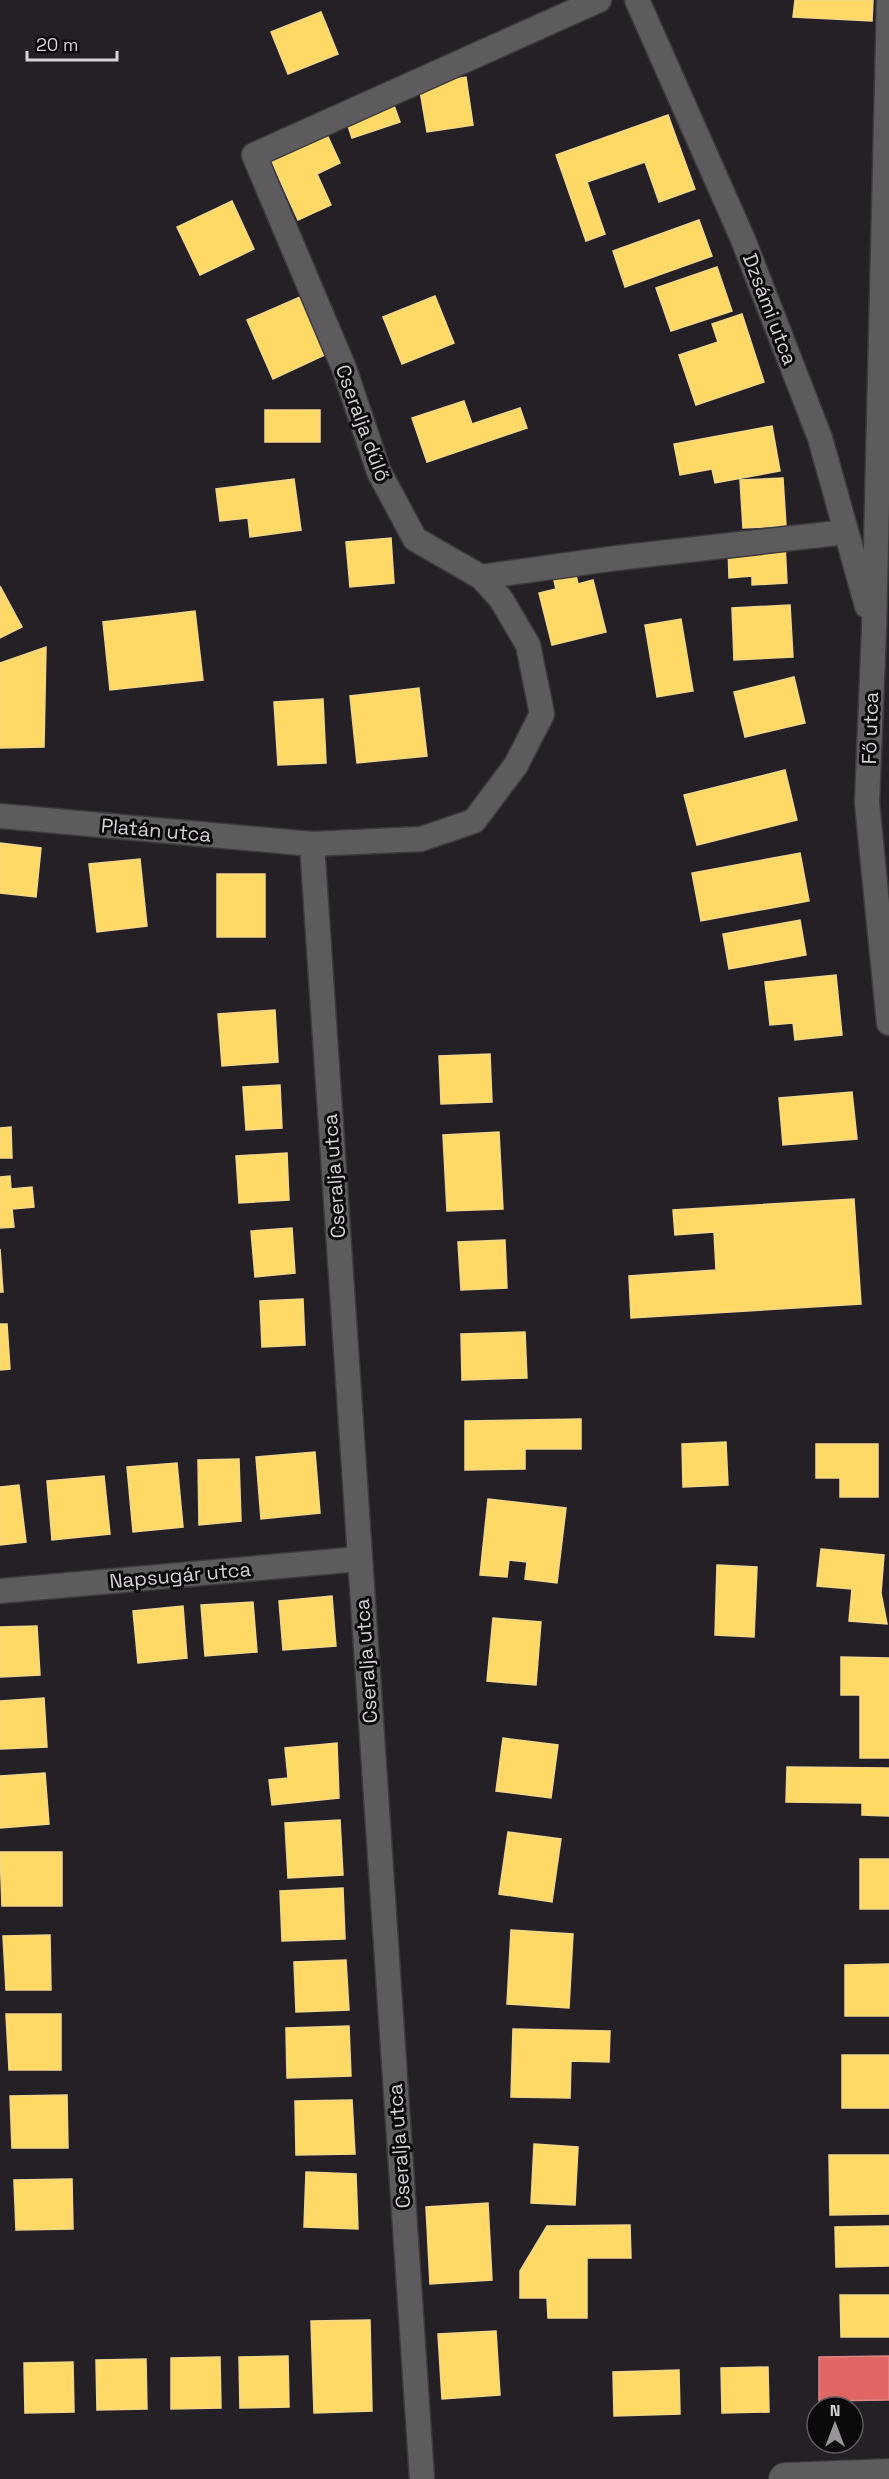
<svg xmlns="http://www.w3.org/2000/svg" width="889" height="2479" font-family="'Space Grotesk',sans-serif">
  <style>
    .homes { fill: #ffd966; stroke: #f3d788; stroke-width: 1.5 }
    .shops { fill: #e06666; stroke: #dd8688; stroke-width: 1.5 }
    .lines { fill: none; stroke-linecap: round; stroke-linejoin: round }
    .minor-casing { stroke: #3d3a3e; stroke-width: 27 }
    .tertiary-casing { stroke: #3d3a3e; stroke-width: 34 }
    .minor { stroke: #5e5b5f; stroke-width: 24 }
    .tertiary { stroke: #5e5b5f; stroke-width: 32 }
    .labels { text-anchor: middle; stroke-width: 6; stroke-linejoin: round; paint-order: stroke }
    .street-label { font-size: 20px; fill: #d7d1d8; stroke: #0c090d }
  </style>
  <rect width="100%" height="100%" fill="#242025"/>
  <path class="homes" d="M 795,0 L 873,0 L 872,21 L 793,17 Z
    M 321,12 L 338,54 L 288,74 L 271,32 Z
    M 466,77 L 473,125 L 427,132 L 419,85 Z
    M 392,100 L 400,122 L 352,138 L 345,117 Z
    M 668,115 L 695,189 L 659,202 L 645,162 L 587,182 L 605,234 L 586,241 L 556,155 Z
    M 324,128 L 340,163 L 317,174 L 331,205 L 298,220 L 268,154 Z
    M 232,201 L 254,249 L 200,275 L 177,227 Z
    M 699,220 L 712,256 L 625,287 L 613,251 Z
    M 717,267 L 732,311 L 671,331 L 656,288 Z
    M 435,296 L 454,343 L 402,364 L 383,317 Z
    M 300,297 L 327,354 L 273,379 L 247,320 Z
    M 742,314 L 764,382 L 696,405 L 679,355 L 718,342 L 712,324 Z
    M 464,401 L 472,424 L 520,408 L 527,428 L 427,462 L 412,418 Z
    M 265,410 L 320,410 L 320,442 L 265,442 Z
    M 772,426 L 780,471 L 715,483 L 712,469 L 680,475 L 674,444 Z
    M 783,478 L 786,526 L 743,528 L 740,480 Z
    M 294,479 L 301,530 L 250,537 L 248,518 L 220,521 L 216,489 Z
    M 391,538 L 394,583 L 350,587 L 346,542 Z
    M 785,544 L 787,583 L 752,585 L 752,576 L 729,578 L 728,547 Z
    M 575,571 L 578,584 L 593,580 L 606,632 L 552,645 L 539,593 L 556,589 L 553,576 Z
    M 0,586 L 22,627 L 0,638 Z
    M 790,605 L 793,657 L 734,660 L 732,608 Z
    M 195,611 L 203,680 L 110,690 L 103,622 Z
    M 681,619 L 693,691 L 657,697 L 645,625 Z
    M 46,647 L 44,747 L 0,748 L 0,663 Z
    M 794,677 L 805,723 L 745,737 L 734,692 Z
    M 419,688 L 427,756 L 357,763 L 350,696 Z
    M 323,699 L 326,763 L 278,765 L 274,702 Z
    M 785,770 L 797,820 L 697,845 L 684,795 Z
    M 0,843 L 41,848 L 36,897 L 0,893 Z
    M 800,853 L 809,901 L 701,921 L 692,873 Z
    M 140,859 L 147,926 L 97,932 L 89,864 Z
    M 217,874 L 265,874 L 265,937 L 217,937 Z
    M 800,920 L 806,955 L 729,969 L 723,934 Z
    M 836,975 L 842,1035 L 795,1040 L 793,1023 L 770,1025 L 765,982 Z
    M 275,1010 L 278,1062 L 222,1066 L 218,1014 Z
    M 490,1054 L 492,1102 L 441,1104 L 439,1056 Z
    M 280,1085 L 282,1128 L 246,1130 L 243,1087 Z
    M 852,1092 L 857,1139 L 783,1145 L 779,1098 Z
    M 11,1127 L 12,1158 L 0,1158 L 0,1128 Z
    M 499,1132 L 503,1209 L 447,1211 L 443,1135 Z
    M 287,1153 L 289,1200 L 239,1203 L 236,1156 Z
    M 10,1176 L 11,1189 L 32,1187 L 34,1207 L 12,1209 L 14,1227 L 0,1228 L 0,1177 Z
    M 854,1199 L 861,1304 L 631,1318 L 629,1276 L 716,1270 L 714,1232 L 675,1235 L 673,1210 Z
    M 292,1228 L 295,1273 L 255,1277 L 251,1231 Z
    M 505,1240 L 507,1288 L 461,1290 L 458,1242 Z
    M 0,1249 L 3,1292 L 0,1292 Z
    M 303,1299 L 305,1345 L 262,1347 L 260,1301 Z
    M 0,1324 L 7,1324 L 10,1369 L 0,1370 Z
    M 525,1332 L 527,1378 L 462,1380 L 461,1334 Z
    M 581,1419 L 581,1449 L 525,1449 L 525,1469 L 465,1470 L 465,1421 Z
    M 726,1442 L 728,1485 L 683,1487 L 682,1444 Z
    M 816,1444 L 878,1444 L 878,1497 L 840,1497 L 840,1478 L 816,1478 Z
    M 315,1452 L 320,1513 L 261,1519 L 256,1457 Z
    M 239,1459 L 241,1521 L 199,1525 L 198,1460 Z
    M 177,1463 L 183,1527 L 133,1532 L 127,1467 Z
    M 104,1476 L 110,1534 L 52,1540 L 47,1481 Z
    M 19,1485 L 26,1542 L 0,1545 L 0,1487 Z
    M 488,1499 L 566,1508 L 557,1583 L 525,1579 L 527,1562 L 509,1560 L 507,1577 L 480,1575 Z
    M 821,1549 L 884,1555 L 881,1593 L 887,1624 L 849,1621 L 852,1589 L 817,1586 Z
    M 717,1565 L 757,1567 L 754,1637 L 715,1635 Z
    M 332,1596 L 336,1646 L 283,1650 L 279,1601 Z
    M 253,1602 L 257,1652 L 205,1656 L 201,1605 Z
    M 183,1606 L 187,1658 L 138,1663 L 133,1611 Z
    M 493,1618 L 541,1622 L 536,1685 L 487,1681 Z
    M 37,1626 L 40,1675 L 0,1677 L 0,1627 Z
    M 841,1657 L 889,1658 L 889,1758 L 860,1758 L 860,1695 L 841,1695 Z
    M 44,1698 L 47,1747 L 0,1749 L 0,1701 Z
    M 503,1738 L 558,1745 L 551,1798 L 496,1791 Z
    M 337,1743 L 339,1798 L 272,1805 L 269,1780 L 288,1778 L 285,1748 Z
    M 787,1767 L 889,1768 L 889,1816 L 862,1815 L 862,1803 L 786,1802 Z
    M 45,1773 L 49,1824 L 0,1828 L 0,1776 Z
    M 340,1820 L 343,1875 L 288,1878 L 285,1823 Z
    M 508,1832 L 561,1839 L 552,1902 L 499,1894 Z
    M 0,1852 L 62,1852 L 62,1906 L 2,1906 Z
    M 860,1859 L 889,1859 L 889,1909 L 860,1909 Z
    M 343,1888 L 345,1939 L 282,1941 L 280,1891 Z
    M 511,1930 L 573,1934 L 569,2008 L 507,2004 Z
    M 50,1935 L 51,1990 L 6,1990 L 3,1936 Z
    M 346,1960 L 349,2010 L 296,2012 L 294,1962 Z
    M 889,1964 L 889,2016 L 845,2016 L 845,1965 Z
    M 6,2014 L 61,2014 L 61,2070 L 9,2070 Z
    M 349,2026 L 351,2076 L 287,2078 L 286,2028 Z
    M 513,2029 L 610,2031 L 609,2062 L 571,2061 L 570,2098 L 511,2097 Z
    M 842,2055 L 889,2055 L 889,2108 L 842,2108 Z
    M 67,2095 L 68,2148 L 12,2148 L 10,2096 Z
    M 352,2100 L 355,2154 L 296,2155 L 295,2101 Z
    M 534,2144 L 578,2147 L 575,2205 L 531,2203 Z
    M 829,2155 L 889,2155 L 889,2214 L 830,2215 Z
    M 306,2172 L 356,2174 L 358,2229 L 304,2227 Z
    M 72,2179 L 73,2229 L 16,2230 L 14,2180 Z
    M 488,2203 L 492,2280 L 430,2284 L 426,2207 Z
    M 630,2225 L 631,2258 L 587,2258 L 587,2318 L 548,2318 L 547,2298 L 520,2298 L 520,2271 L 547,2226 Z
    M 889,2226 L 889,2266 L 836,2267 L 835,2227 Z
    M 840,2295 L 889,2295 L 889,2337 L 841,2337 Z
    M 370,2320 L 372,2411 L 314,2413 L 311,2321 Z
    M 496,2331 L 500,2395 L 442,2399 L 438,2334 Z
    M 288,2356 L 289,2407 L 240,2408 L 239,2357 Z
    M 220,2357 L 221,2408 L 171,2409 L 171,2358 Z
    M 146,2359 L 147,2409 L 97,2410 L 96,2360 Z
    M 73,2362 L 74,2412 L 25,2413 L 24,2363 Z
    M 768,2367 L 769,2412 L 722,2413 L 721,2368 Z
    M 679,2370 L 680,2414 L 614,2416 L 613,2372 Z"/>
  <path class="shops" d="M 889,2356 L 889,2400 L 819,2401 L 819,2357 Z"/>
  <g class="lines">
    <defs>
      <path id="minor" d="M 637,0 L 742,237 L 820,438 L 867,606
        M 889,0 L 874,629 L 867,803 L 889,1023
        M 481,577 L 617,558 L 846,532
        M 0,816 L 312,844 L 421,839 L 474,821 L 516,765 L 542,714 L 528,645 L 501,599 L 481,577 L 415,539 L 379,472 L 344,368 L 254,155 L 599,0
        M 312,844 L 422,2479
        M 0,1591 L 359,1559"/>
      <path id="tertiary" d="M 785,2479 L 889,2475"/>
    </defs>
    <use href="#minor" class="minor-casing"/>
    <use href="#tertiary" class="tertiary-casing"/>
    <use href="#minor" class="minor"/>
    <use href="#tertiary" class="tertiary"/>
  </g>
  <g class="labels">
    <g class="street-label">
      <text transform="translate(770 309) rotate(69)" y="7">Dzsámi utca</text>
      <text transform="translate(363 423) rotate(70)" y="7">Cseralja dűlő</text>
      <text transform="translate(870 728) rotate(-88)" y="7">Fő utca</text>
      <text transform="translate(156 830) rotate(5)" y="7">Platán utca</text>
      <text transform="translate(334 1176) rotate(-94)" y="7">Cseralja utca</text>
      <text transform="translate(180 1575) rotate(-5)" y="7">Napsugár utca</text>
      <text transform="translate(366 1661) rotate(-94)" y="7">Cseralja utca</text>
      <text transform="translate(399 2146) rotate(-94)" y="7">Cseralja utca</text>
    </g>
  </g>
  <g transform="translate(835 2425)"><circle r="28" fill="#0c090d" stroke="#5d595e" stroke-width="1.5"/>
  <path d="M0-4.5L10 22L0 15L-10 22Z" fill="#989399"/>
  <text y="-9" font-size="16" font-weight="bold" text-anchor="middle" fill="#d7d1d8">N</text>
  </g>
  <path d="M27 51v9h90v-9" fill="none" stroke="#d7d1d8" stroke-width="3"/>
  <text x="36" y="51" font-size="18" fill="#d7d1d8" stroke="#0c090d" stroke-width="4.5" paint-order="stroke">20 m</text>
</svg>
